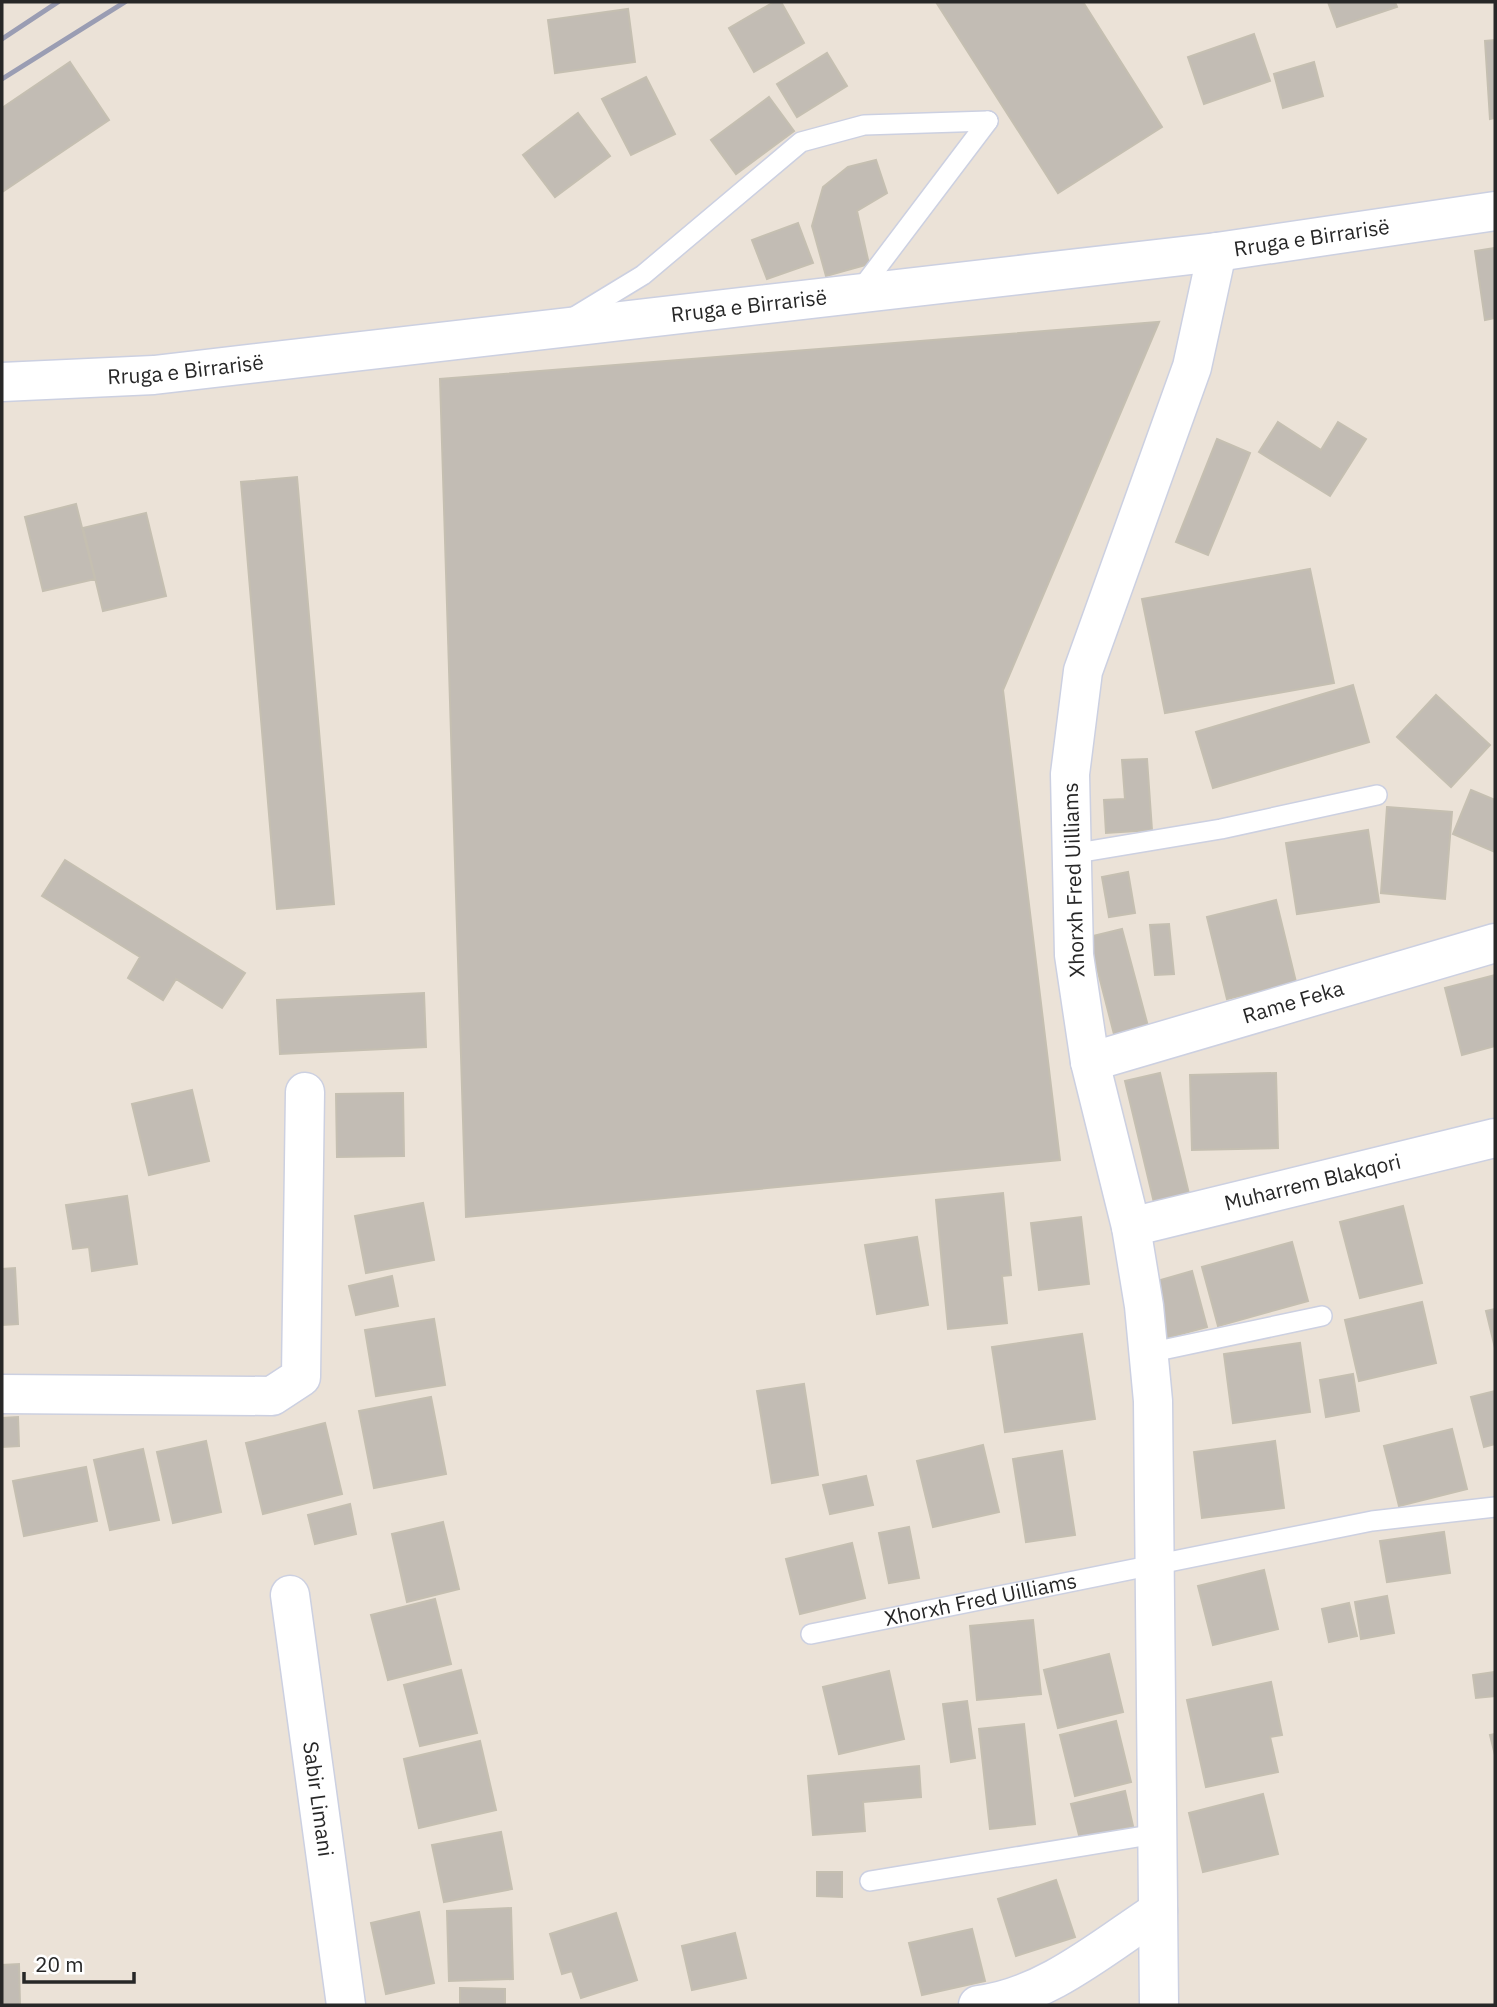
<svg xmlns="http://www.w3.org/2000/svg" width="1497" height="2007" font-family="'IBM Plex Sans',sans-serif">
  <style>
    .building { fill: #c2bcb4; stroke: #c5bfb1; stroke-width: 2 }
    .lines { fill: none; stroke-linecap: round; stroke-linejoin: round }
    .lane-casing { stroke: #ccd0e1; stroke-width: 22 }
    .street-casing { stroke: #ccd0e1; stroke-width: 41 }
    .secondary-casing { stroke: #ccd0e1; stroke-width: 41 }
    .lane { stroke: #fff; stroke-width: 19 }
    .street { stroke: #fff; stroke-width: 38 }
    .secondary { stroke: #fff; stroke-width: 38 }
    .rail { stroke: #9a9db3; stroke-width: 5 }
    .labels { text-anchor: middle; stroke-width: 7; stroke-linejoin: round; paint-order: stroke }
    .street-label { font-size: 21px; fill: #272727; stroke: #fff }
  </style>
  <rect width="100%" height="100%" fill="#ebe2d7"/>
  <path class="building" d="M 774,2 L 781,2 L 804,43 L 754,72 L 729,28 Z
    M 936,2 L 1083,2 L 1162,127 L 1058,193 Z
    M 1328,2 L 1395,2 L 1397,7 L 1337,27 Z
    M 628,9 L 635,62 L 555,73 L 548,20 Z
    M 1254,34 L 1270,81 L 1204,104 L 1188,57 Z
    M 1495,40 L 1495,118 L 1490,119 L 1485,41 Z
    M 827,53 L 847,86 L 797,117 L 777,84 Z
    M 70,62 L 109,120 L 2,192 L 2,108 Z
    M 1314,62 L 1323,96 L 1283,108 L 1274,74 Z
    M 646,77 L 675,134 L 631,155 L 602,99 Z
    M 769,97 L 794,131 L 736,174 L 711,140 Z
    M 578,113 L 610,156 L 555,197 L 523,155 Z
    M 876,160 L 887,193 L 857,211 L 869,264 L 826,276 L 812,226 L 823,187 L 848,167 Z
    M 798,223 L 813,263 L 767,279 L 752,240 Z
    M 1495,248 L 1495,318 L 1485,320 L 1475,251 Z
    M 1159,322 L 1003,690 L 1060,1160 L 466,1217 L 440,379 Z
    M 1278,422 L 1321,450 L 1338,422 L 1366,439 L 1330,496 L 1259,452 Z
    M 1217,439 L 1250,453 L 1208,555 L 1176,542 Z
    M 297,477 L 334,904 L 277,909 L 241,482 Z
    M 76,504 L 95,579 L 43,591 L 25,517 Z
    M 146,513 L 166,596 L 103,611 L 83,528 Z
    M 1310,569 L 1334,683 L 1165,713 L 1142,599 Z
    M 1353,685 L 1369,742 L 1213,788 L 1196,732 Z
    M 1436,695 L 1490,745 L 1451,787 L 1397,737 Z
    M 1147,759 L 1152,830 L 1106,833 L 1104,800 L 1125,799 L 1122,760 Z
    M 1471,790 L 1495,800 L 1495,852 L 1453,834 Z
    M 1387,807 L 1452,812 L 1445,899 L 1381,893 Z
    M 1368,830 L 1379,902 L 1297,914 L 1286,843 Z
    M 65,860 L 245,973 L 222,1008 L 176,979 L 163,1000 L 128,978 L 140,957 L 42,896 Z
    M 1128,872 L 1135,913 L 1109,917 L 1102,877 Z
    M 1276,900 L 1296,982 L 1227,999 L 1207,917 Z
    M 1169,924 L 1174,974 L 1155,975 L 1150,925 Z
    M 1122,929 L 1149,1030 L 1115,1038 L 1089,937 Z
    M 1495,975 L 1495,1046 L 1462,1055 L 1445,988 Z
    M 424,993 L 426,1047 L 280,1054 L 277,1000 Z
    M 1160,1073 L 1190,1198 L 1155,1207 L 1125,1081 Z
    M 1276,1073 L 1278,1148 L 1192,1150 L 1190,1075 Z
    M 192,1090 L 209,1161 L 149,1175 L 132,1104 Z
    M 403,1093 L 404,1156 L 337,1157 L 336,1094 Z
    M 1003,1193 L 1011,1275 L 1002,1276 L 1007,1323 L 948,1329 L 936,1200 Z
    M 127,1196 L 137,1264 L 92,1271 L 89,1247 L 73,1249 L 66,1205 Z
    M 423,1203 L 434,1260 L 366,1273 L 355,1216 Z
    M 1403,1206 L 1422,1283 L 1360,1298 L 1340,1222 Z
    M 1081,1217 L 1089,1284 L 1039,1290 L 1031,1223 Z
    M 917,1237 L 928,1305 L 877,1314 L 865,1245 Z
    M 1292,1242 L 1308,1301 L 1218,1326 L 1202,1267 Z
    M 15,1268 L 18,1324 L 2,1325 L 2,1269 Z
    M 1192,1271 L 1207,1327 L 1162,1339 L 1147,1284 Z
    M 392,1276 L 398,1306 L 356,1315 L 349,1286 Z
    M 1422,1302 L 1436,1363 L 1359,1381 L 1345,1320 Z
    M 1495,1309 L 1495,1348 L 1486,1311 Z
    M 434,1319 L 445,1385 L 376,1396 L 365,1330 Z
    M 1082,1334 L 1095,1419 L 1005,1432 L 992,1347 Z
    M 1300,1343 L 1310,1412 L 1233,1423 L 1224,1354 Z
    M 1353,1374 L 1359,1411 L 1326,1417 L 1320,1380 Z
    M 804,1384 L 818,1475 L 772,1483 L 757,1391 Z
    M 1495,1391 L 1495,1444 L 1484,1447 L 1471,1397 Z
    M 431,1397 L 446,1474 L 374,1488 L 359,1411 Z
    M 18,1417 L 19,1446 L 2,1447 L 2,1418 Z
    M 325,1423 L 342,1494 L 263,1514 L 246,1443 Z
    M 1452,1429 L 1467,1489 L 1399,1506 L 1384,1446 Z
    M 206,1441 L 221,1512 L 173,1523 L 157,1452 Z
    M 1275,1441 L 1284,1508 L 1202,1518 L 1194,1452 Z
    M 983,1445 L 999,1512 L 933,1527 L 917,1461 Z
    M 143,1449 L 159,1520 L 110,1530 L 94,1460 Z
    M 1062,1451 L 1075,1535 L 1026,1542 L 1013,1459 Z
    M 86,1467 L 97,1521 L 24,1536 L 13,1481 Z
    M 866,1476 L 873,1505 L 830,1514 L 823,1485 Z
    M 350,1504 L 356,1534 L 315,1544 L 308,1515 Z
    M 443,1522 L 459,1589 L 407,1602 L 392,1534 Z
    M 909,1527 L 919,1578 L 889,1583 L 879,1533 Z
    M 1444,1532 L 1450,1573 L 1387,1582 L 1380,1541 Z
    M 852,1543 L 865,1598 L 800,1614 L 786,1559 Z
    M 1264,1570 L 1278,1629 L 1213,1645 L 1198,1586 Z
    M 1387,1596 L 1394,1633 L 1361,1639 L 1355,1602 Z
    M 435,1599 L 451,1664 L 388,1680 L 371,1615 Z
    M 1349,1603 L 1357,1636 L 1329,1642 L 1322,1609 Z
    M 1033,1620 L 1041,1694 L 977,1700 L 970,1626 Z
    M 1109,1654 L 1123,1712 L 1058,1728 L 1044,1670 Z
    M 461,1670 L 477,1733 L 420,1746 L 404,1685 Z
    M 889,1671 L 904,1739 L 839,1754 L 823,1687 Z
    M 1495,1672 L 1495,1696 L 1476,1698 L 1473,1675 Z
    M 1271,1682 L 1282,1735 L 1270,1737 L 1278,1772 L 1206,1787 L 1187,1700 Z
    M 967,1701 L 975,1758 L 951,1762 L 943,1704 Z
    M 1116,1721 L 1131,1782 L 1075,1796 L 1060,1735 Z
    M 1024,1724 L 1035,1824 L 990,1829 L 979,1729 Z
    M 1495,1734 L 1495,1755 L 1490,1735 Z
    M 480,1741 L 496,1810 L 419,1828 L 404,1759 Z
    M 919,1766 L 921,1797 L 863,1802 L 865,1831 L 813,1835 L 808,1776 Z
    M 1125,1791 L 1133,1826 L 1080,1839 L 1071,1804 Z
    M 1263,1794 L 1278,1854 L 1203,1872 L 1189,1813 Z
    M 501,1832 L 512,1889 L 444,1902 L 432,1845 Z
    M 817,1872 L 842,1872 L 842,1897 L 817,1896 Z
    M 1056,1880 L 1075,1937 L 1016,1956 L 998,1899 Z
    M 511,1908 L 513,1979 L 449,1981 L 447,1911 Z
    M 419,1912 L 434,1983 L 386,1994 L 371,1923 Z
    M 616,1913 L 637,1980 L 581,1998 L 572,1971 L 562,1974 L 550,1934 Z
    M 972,1929 L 985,1981 L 922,1995 L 909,1943 Z
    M 735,1933 L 746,1978 L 692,1990 L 682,1946 Z
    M 19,1964 L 20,2005 L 2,2005 L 2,1965 Z
    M 460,1988 L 505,1989 L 505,2005 L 460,2005 Z"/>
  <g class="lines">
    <defs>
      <g id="lane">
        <path d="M 858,293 L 988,121"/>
        <path d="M 574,317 L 643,275 L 801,142 L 864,125 L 988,121"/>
        <path d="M 1071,854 L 1221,829 L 1377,795"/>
        <path d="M 1148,1353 L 1322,1316"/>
        <path id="s1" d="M 811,1634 L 1372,1521 L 1495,1507"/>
        <path d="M 870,1881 L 1156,1834"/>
      </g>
      <g id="street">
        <path id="s2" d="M 1090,1062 L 1495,943"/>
        <path id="s3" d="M 1131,1227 L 1495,1138"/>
        <path d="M 2,1394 L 272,1396 L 301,1377 L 305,1092"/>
        <path id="s4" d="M 290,1595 L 346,2005"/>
        <path d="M 978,2005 C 1045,1997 1102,1948 1158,1911"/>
        <path d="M 1159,2005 L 1153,1401 L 1144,1306 L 1131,1227 L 1090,1062 L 1074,955 L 1070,774 L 1083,671 L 1192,367 L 1217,252"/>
      </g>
      <g id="secondary">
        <path id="s5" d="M 2,382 L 154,375 L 1217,252 L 1495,211"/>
      </g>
    </defs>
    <use href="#lane" class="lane-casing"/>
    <use href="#street" class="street-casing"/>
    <use href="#secondary" class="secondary-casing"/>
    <use href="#lane" class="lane"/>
    <use href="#street" class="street"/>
    <use href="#secondary" class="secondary"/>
    <path class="rail" d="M 2,39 L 58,2
      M 2,79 L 125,2"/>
  </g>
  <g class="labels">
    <g class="street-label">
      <text dy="7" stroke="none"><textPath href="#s5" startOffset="1318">Rruga e Birrarisë</textPath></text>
      <text dy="7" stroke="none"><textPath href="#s5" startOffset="751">Rruga e Birrarisë</textPath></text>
      <text dy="7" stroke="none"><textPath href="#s5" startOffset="184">Rruga e Birrarisë</textPath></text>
      <text transform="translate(1074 880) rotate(-92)" y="7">Xhorxh Fred Uilliams</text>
      <text dy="7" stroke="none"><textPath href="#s2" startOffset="212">Rame Feka</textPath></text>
      <text dy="7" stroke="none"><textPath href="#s3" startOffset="187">Muharrem Blakqori</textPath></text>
      <text dy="7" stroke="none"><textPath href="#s1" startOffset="173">Xhorxh Fred Uilliams</textPath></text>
      <text dy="7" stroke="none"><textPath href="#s4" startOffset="206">Sabir Limani</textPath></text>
    </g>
  </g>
  <rect width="1497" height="2007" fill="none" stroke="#272727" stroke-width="7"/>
  <path d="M24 1972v10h110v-10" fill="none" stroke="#272727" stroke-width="3.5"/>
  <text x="35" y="1972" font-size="21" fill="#272727" stroke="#ffffff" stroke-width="5" paint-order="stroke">20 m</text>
</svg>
